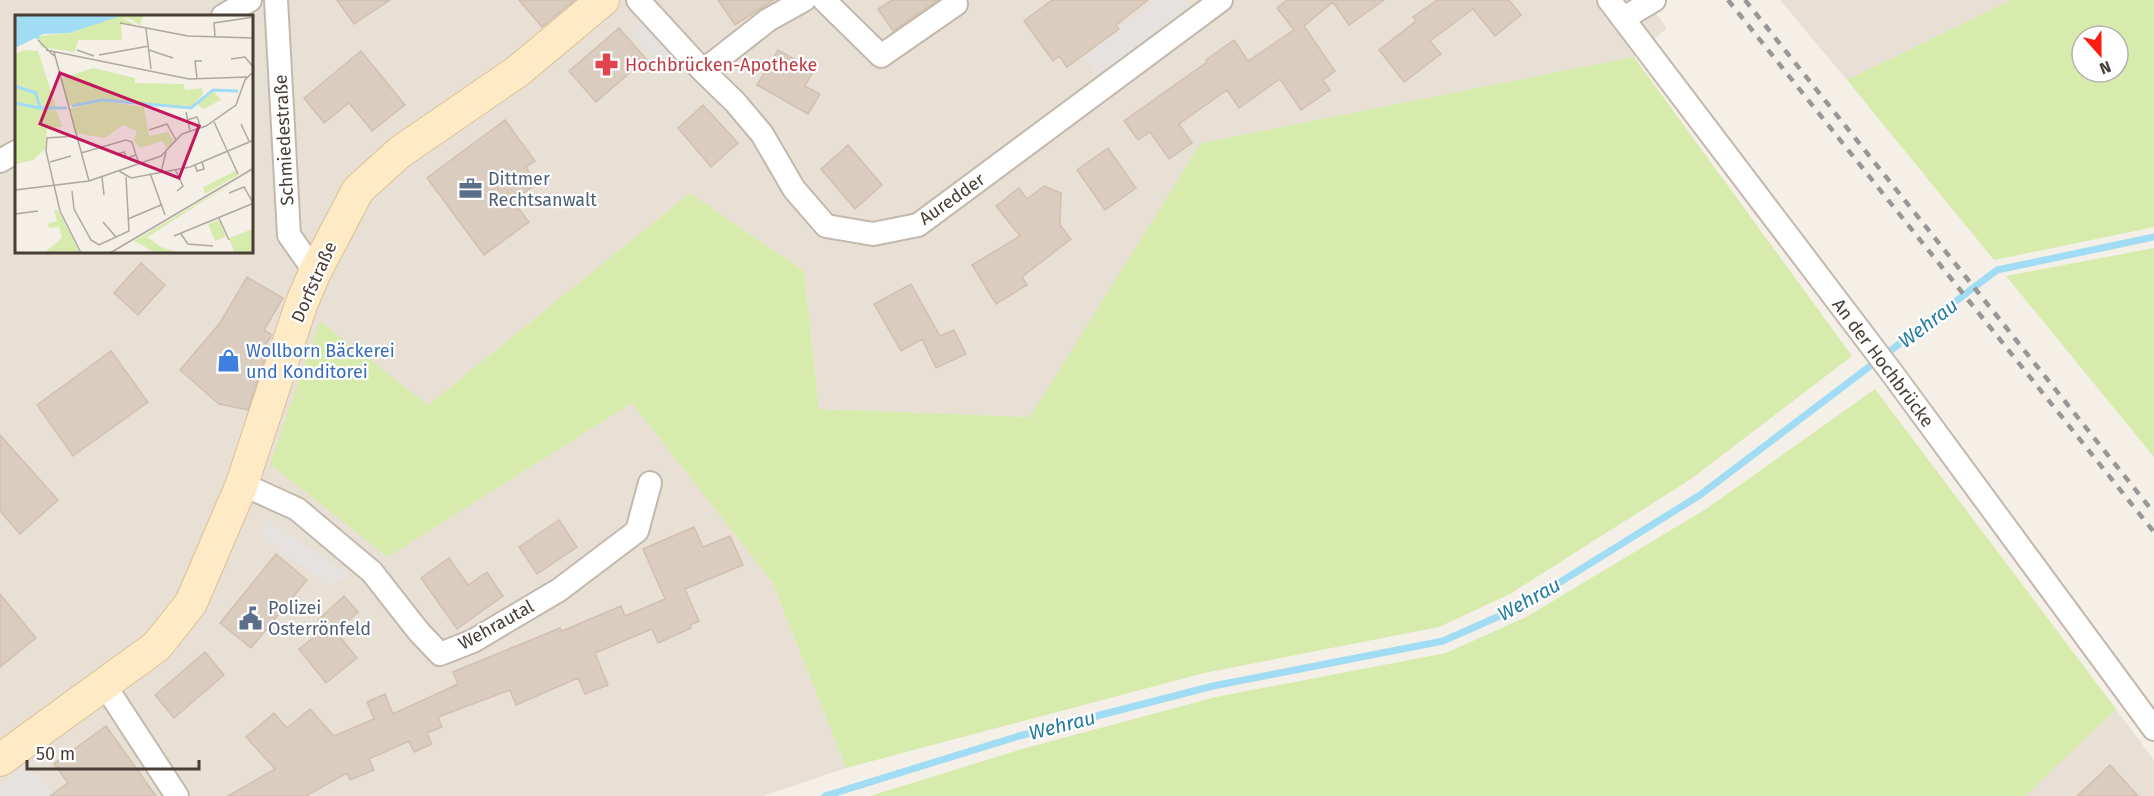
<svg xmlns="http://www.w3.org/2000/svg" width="2154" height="796" font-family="'Fira Sans',sans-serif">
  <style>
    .residential { fill: #e9e0d5; fill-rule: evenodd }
    .green { fill: #d7ebad; fill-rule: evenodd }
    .parking { fill: #e5e2df }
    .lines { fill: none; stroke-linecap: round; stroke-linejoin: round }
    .stream { stroke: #a0dcf4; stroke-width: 7 }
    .building { fill: #daccbf; stroke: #d2c0ae; stroke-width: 1.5 }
    .street-casing { stroke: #c4b8ac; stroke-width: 26 }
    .secondary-casing { stroke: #dac096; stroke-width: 34 }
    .street { stroke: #fff; stroke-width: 22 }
    .secondary { stroke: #ffeac6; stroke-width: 32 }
    .rail { stroke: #979797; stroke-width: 4.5; stroke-dasharray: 8 8; stroke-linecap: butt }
    .labels { text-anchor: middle; stroke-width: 4.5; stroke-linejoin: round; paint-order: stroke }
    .health-label { font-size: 18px; fill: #be3a42; stroke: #fff; text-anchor: start }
    .street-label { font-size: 18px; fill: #483e35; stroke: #fff }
    .service-label { font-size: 18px; fill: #4e5e75; stroke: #fff; text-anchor: start }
    .shop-label { font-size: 18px; fill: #366cbe; stroke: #fff; text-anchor: start }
    .water-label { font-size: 20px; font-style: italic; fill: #257ca2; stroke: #fff }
    .inset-river { fill: none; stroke: #a0dcf4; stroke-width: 3 }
    .inset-road { fill: none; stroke: #afa8a0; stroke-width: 1.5 }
    .view { fill: #c2185b; fill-opacity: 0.15; stroke: #c2185b; stroke-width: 3 }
    .inset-edge { fill: none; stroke: #483e35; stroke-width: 3 }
  </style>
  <rect width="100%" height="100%" fill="#f4efe7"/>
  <path class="residential" d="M 0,0 L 1646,0 L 1667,28 L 1634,57 L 1201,143 L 1031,417 L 819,409 L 804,271 L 690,193 L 428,405 L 320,322 L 388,557 L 632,403 L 772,582 L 846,768 L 763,796 L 0,796 ZM 16,16 L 252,16 L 252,252 L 16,252 Z
    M 1780,0 L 2011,0 L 1847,80 Z
    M 2116,709 L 2154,760 L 2154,796 L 2025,796 Z"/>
  <path class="green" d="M 2011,0 L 2154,0 L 2154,227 L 1994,260 L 1847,80 ZM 2082,36 L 2118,36 L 2118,72 L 2082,72 Z
    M 1634,57 L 1852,356 L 1691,479 L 1510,594 L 1439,627 L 1204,673 L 846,768 L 772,582 L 632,403 L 388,557 L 270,464 L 320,321 L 428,405 L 690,193 L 804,271 L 819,409 L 1030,417 L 1201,143 Z
    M 2154,248 L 2154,457 L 2006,276 Z
    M 1875,389 L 2116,709 L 2025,796 L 870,796 L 1022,749 L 1216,697 L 1446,653 L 1528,616 L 1706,509 Z"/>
  <path class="parking" d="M 1155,0 L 1184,0 L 1189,6 L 1098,76 L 1083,56 Z
    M 646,19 L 678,54 L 664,68 L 631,33 Z
    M 265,518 L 348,575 L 330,586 L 263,538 Z
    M 25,765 L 54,793 L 51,796 L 0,796 L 0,786 Z"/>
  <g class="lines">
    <path class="stream" d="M 825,796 L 1019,736 L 1213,686 L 1443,641 L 1520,607 L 1700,495 L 1997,270 L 2154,237"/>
  </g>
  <path class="building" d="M 337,0 L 390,0 L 354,24 Z
    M 519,0 L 575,0 L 542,27 Z
    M 718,0 L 774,0 L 735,25 Z
    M 892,0 L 938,0 L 893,31 L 878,9 Z
    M 1052,0 L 1148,0 L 1116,25 L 1119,29 L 1067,67 L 1059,56 L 1053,61 L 1024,21 Z
    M 1287,0 L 1384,0 L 1349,25 L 1333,2 L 1304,26 L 1335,71 L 1323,80 L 1330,90 L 1301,110 L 1280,79 L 1239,108 L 1227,90 L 1179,124 L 1192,143 L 1169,159 L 1150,132 L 1138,140 L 1124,121 L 1207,62 L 1206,60 L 1234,40 L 1248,61 L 1294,30 L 1277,8 Z
    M 1437,0 L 1509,0 L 1521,15 L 1495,36 L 1473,9 L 1430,41 L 1441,54 L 1404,82 L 1379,50 L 1416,21 L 1413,17 Z
    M 619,28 L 646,59 L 596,102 L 569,71 Z
    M 778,50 L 814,70 L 805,86 L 820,94 L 808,114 L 757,85 Z
    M 361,51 L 405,105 L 372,131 L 349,103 L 324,123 L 304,98 Z
    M 703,105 L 738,143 L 711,167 L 678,128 Z
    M 505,120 L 535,161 L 526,167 L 537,183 L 513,201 L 529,222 L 484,255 L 427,178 Z
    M 848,145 L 882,185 L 855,209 L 821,169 Z
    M 1108,148 L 1136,188 L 1105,210 L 1077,170 Z
    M 1044,186 L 1061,193 L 1060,225 L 1071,239 L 1022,277 L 1027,285 L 996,304 L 972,265 L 1020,236 L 996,206 L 1019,188 L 1027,199 Z
    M 141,263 L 165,285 L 138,315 L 114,293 Z
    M 247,277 L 283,298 L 264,330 L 272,335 L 264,347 L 268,349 L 248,410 L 219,404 L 180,370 L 220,323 Z
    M 911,284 L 940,336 L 954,330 L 966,354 L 936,368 L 922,339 L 901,351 L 874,304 Z
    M 111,351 L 148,402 L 73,456 L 37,405 Z
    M 0,435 L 58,500 L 20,534 L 0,511 Z
    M 559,520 L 577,547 L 537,574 L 519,547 Z
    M 694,527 L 703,547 L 730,536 L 743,565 L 685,589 L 699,621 L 690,625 L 691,628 L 658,643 L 652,629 L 595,653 L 608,685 L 585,694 L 578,678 L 516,705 L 510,690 L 438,717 L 442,727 L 427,733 L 432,744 L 414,752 L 409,741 L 369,759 L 374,770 L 350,780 L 347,773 L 306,796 L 228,796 L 275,769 L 246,737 L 274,713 L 287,728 L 310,709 L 334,736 L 374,719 L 367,702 L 385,694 L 393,714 L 458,684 L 453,672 L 560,628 L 562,631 L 621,606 L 625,616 L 665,599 L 643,549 Z
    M 276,554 L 307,580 L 251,648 L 220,623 Z
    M 449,558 L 468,585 L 487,572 L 503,596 L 457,629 L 421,578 Z
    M 0,594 L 36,638 L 0,667 Z
    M 344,596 L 358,612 L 336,632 L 357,658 L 326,683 L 299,649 L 325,628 L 318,620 Z
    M 205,652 L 224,675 L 174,718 L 155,695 Z
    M 106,726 L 156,796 L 50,796 L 68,783 L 54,764 Z
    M 2110,765 L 2138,796 L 2077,796 Z"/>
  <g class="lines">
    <defs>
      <path id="street" d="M 276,0 L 289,235 L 315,272
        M 638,0 L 703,71 L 768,20 L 804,0
        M 824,0 L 881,56 L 956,4
        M 1609,0 L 1892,373 L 2154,729
        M 223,16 L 250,0
        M 1624,18 L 1654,0
        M 703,71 L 735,102 L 762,134 L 794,189 L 826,226 L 873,234 L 918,225 L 1221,0
        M 0,161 L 16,152
        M 242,484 L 297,509 L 372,572 L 419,632 L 440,654 L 473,641 L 559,590 L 637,531 L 650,483
        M 104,684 L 177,796"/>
      <path id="secondary" d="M 0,760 L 157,646 L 191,603 L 242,484 L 301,305 L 315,272 L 358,190 L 400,152 L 518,71 L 603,0"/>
    </defs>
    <use href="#street" class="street-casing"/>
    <use href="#secondary" class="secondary-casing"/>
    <use href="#street" class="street"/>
    <use href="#secondary" class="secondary"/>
    <path class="rail" d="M 1728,0 L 2154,532
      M 1745,0 L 2154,513"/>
  </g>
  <defs>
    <symbol id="pharmacy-bare" viewBox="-9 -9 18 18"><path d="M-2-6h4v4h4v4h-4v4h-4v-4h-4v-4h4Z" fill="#e0444e" stroke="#fff" stroke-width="2.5" paint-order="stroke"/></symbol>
    <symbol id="office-bare" viewBox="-9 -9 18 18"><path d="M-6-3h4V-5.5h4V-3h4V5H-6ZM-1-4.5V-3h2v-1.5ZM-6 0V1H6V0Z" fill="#5c6f8a" stroke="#fff" stroke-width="2.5" paint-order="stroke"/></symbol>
    <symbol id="shop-bare" viewBox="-9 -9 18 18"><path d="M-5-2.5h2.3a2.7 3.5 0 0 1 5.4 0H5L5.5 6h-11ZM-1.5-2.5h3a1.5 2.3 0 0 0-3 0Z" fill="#3f7fe0" stroke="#fff" stroke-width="2.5" paint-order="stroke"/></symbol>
    <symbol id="civic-bare" viewBox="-9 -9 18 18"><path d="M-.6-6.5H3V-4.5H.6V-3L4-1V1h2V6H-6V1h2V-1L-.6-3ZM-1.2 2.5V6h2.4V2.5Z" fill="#5c6f8a" stroke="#fff" stroke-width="2.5" paint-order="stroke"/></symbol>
  </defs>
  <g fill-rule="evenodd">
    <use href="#pharmacy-bare" x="590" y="48" width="33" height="33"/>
    <use href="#office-bare" x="454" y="172" width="33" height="33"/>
    <use href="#shop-bare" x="212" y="344" width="33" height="33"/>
    <use href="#civic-bare" x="234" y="602" width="33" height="33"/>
  </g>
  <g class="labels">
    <g class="health-label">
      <text x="625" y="71">Hochbrücken-Apotheke</text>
    </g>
    <g class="street-label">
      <text transform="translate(284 140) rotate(-93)" y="6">Schmiedestraße</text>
      <text transform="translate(952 199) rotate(-35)" y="6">Auredder</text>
      <text transform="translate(314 282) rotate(-66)" y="6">Dorfstraße</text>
      <text transform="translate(1883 363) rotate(53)" y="6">An der Hochbrücke</text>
      <text transform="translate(496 625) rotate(-29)" y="6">Wehrautal</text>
    </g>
    <g class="service-label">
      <text x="488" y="185">Dittmer<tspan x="488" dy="21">Rechtsanwalt</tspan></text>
      <text x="268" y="614">Polizei<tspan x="268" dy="21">Osterrönfeld</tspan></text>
    </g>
    <g class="shop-label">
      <text x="246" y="357">Wollborn Bäckerei<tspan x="246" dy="21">und Konditorei</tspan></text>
    </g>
    <g class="water-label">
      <text transform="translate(1928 323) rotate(-37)" y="7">Wehrau</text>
      <text transform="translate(1529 599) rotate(-29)" y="7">Wehrau</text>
      <text transform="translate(1062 725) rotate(-14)" y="7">Wehrau</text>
    </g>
  </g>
  <g transform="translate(15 15)">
    <rect width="238" height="238" fill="#f4efe7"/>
    <path d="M 107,0 L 134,0 L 127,3 L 125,11 L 116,4 L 107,3 L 121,10 L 106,8 L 107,25 L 63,25 L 60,37 L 26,32 L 23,21 L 54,18 ZM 9,35 L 23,36 L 42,95 L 25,92 L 22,77 L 0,70 L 0,39 ZM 78,53 L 120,63 L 120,68 L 169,69 L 170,75 L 187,73 L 188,79 L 176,92 L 87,84 L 53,91 L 45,64 ZM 0,71 L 21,78 L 24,92 L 0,87 ZM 198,76 L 206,85 L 188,94 L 183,89 ZM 87,86 L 129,92 L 134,121 L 153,117 L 159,126 L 152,134 L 147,126 L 125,133 L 119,125 L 122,116 L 108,110 L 90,123 L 60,118 L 54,94 ZM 0,89 L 42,96 L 47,112 L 32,113 L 30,134 L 18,145 L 1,149 ZM 220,156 L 223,160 L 190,179 L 188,172 ZM 224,164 L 132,222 L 146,232 L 165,238 L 141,238 L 119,226 ZM 39,195 L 43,195 L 65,238 L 29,238 L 47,223 L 44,212 L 34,213 L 33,209 L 42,206 ZM 204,205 L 211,222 L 200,226 L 193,209 ZM 238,214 L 238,238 L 220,238 L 214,223 Z" fill="#d7ebad"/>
    <path d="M 0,0 L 109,0 L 54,18 L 28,19 L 0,33 Z" fill="#a0dcf4"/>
    <path class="inset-river" d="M 15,0 L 23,24M 0,71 L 21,78 L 25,93 L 52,93M 0,88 L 25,93M 57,91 L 87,85 L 176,93 L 198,75 L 223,76"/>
    <path class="inset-road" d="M 105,8 L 173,21 L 239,23M 131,14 L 136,54M 200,21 L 199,8 L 239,2M 23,25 L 39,41M 31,35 L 174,64 L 232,62M 62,35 L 79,41M 134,35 L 158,43M 39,37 L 74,166M 84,40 L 134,31M 216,44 L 230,42 L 239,53M 182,63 L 180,46 L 187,46M 171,97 L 175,116M 172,105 L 182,102 L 186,113M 199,107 L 223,159M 226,109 L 234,126M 134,115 L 152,109 L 161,125M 60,121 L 32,123 L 31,136 L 45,196 L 66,238M 66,138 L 111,125 L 117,127 L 121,140M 103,139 L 109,137 L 112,143 L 121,140 L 124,148M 35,147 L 56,141M 180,150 L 182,156 L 189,154 L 187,147M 160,154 L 168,171 L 162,176M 104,156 L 116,163 L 175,152 L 239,125M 146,157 L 151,137M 135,158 L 150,200M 87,162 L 89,180M 0,175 L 74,166 L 146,141 L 167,119 L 191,111 L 221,90 L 230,65 L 238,57M 57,176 L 59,194 L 76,225 L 84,230 L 114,216 L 111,162M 214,178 L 229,172 L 238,188M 0,199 L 23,196M 204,203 L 214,225M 113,204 L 146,190M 88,207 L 101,222M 166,219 L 173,229 L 198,231M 159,221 L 239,188M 95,238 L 239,153"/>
    <path class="view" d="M 45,58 L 184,111 L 164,163 L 25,109 Z"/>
    <rect width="238" height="238" class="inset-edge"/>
  </g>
  <g transform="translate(2100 54) rotate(159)"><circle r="28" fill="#ffffff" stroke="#b6b2ae" stroke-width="1.5"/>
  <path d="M0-4.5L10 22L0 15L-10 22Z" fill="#ff1a13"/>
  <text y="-9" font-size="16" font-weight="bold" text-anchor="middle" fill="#483e35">N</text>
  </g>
  <path d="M27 760v9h172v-9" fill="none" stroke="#483e35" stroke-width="3"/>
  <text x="36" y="760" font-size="18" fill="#483e35" stroke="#ffffff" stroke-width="4.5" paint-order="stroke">50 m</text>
</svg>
